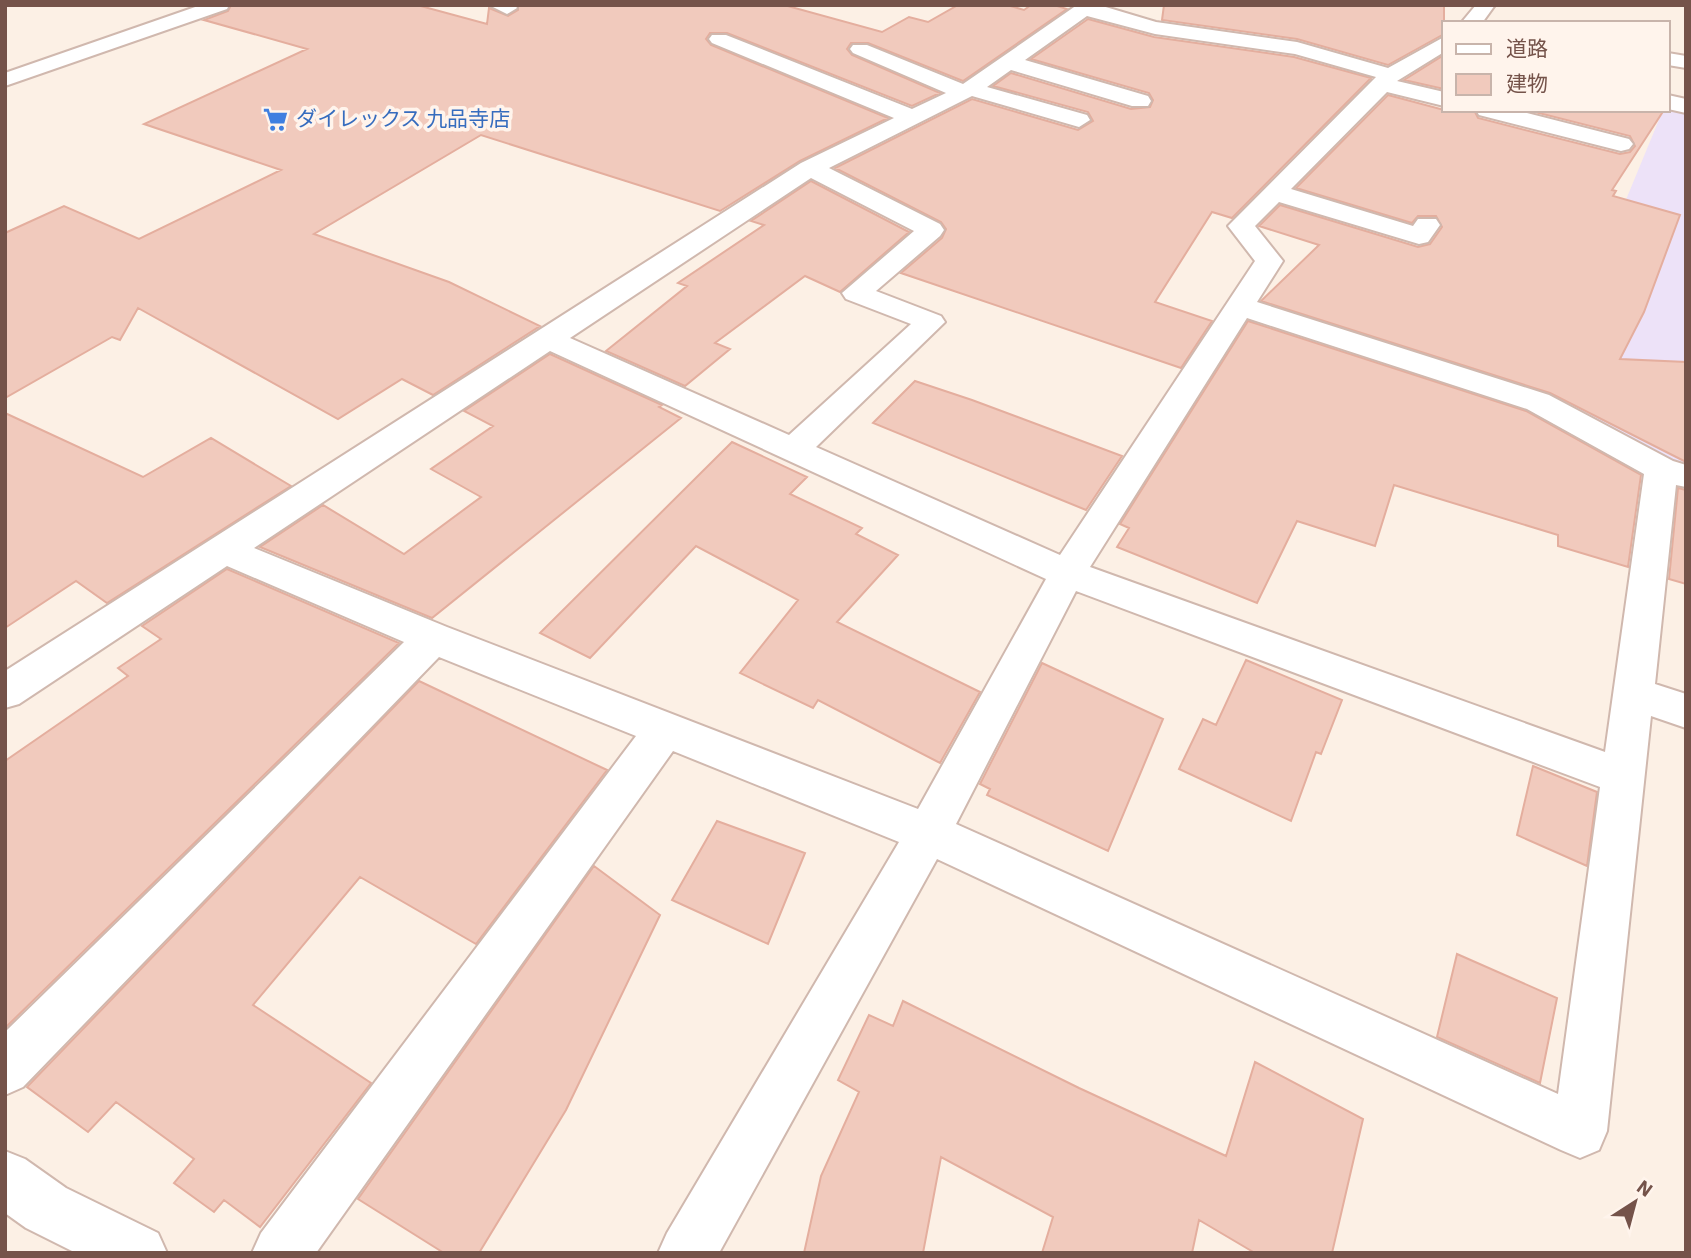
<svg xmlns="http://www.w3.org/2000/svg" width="1691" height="1258" font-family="'IBM Plex Sans','Noto Sans JP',sans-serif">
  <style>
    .education { fill: #ede2f8 }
    .building { fill: #f1cabd; stroke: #e4ae9e; stroke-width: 2 }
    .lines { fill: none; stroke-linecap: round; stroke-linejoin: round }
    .minor-casing { stroke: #d0b8ae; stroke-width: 4 }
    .tertiary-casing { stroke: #d0b8ae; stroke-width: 4 }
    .minor { fill: #fff; fill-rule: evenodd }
    .tertiary { fill: #fff; fill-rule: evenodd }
    .labels { text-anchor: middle; stroke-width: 7; stroke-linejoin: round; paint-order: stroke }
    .far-shop-label { font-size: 21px; fill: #366cbe; stroke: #fff4ec; text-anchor: start }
  </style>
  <rect width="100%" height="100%" fill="#fcf0e5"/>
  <path class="education" d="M 1668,106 L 1686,109 L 1686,467 L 1639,453 L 1545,396 L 1663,110 L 1668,110 Z"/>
  <path class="building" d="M 231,5 L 417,5 L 487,24 L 489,8 L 508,16 L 518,10 L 518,5 L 784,5 L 882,32 L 909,17 L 928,22 L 958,5 L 1007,5 L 1024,10 L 1031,5 L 1054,5 L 1067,9 L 963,81 L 868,43 L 851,43 L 847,49 L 852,55 L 940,93 L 912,106 L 727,33 L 710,33 L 706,39 L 711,45 L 888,118 L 800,161 L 720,211 L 481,135 L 314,234 L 449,282 L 540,326 L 433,395 L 402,379 L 338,419 L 138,308 L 120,340 L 112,337 L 5,398 L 5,233 L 64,206 L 139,239 L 281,170 L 144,124 L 307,49 L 204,20 L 228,11 Z
    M 1164,5 L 1444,5 L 1444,34 L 1388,65 L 1297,39 L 1162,20 Z
    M 1088,19 L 1154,37 L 1294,57 L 1371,78 L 1232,218 L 1212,212 L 1155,302 L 1212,321 L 1181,368 L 901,273 L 942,238 L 946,229 L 941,222 L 835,168 L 972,99 L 1078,130 L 1093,121 L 1088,112 L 993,86 L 1011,73 L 1131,109 L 1150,107 L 1153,100 L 1149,93 L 1031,59 Z
    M 1444,55 L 1444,89 L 1404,80 Z
    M 1388,95 L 1444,110 L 1474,110 L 1478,118 L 1620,154 L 1630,152 L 1635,146 L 1630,136 L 1527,110 L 1664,110 L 1612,190 L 1616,191 L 1613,196 L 1680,215 L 1644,312 L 1620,359 L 1686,362 L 1686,462 L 1550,393 L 1261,301 L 1319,245 L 1259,226 L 1280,205 L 1418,247 L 1430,244 L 1442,227 L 1436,216 L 1418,216 L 1412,223 L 1296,188 Z
    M 811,181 L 909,232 L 840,292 L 805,276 L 715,343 L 730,349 L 685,386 L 606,351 L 687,286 L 678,283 L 764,225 L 751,221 Z
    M 1248,321 L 1526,411 L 1641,475 L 1628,567 L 1558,546 L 1558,535 L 1394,485 L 1375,546 L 1297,521 L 1257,603 L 1117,547 L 1129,528 L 1120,524 Z
    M 550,354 L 662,405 L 659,407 L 681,418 L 432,618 L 260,547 L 323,505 L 404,554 L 481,497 L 431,469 L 493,426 L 464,411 Z
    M 915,381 L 972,400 L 1122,456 L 1086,510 L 873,423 Z
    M 5,413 L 143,477 L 211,438 L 291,486 L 107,603 L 76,581 L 5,628 Z
    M 732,442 L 807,477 L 790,494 L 862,528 L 856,534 L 898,555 L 837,622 L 980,692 L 940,763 L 818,700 L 813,708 L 740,673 L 798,600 L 696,546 L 590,658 L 540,633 Z
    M 1678,488 L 1686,490 L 1686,584 L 1669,579 Z
    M 227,569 L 399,643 L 5,1028 L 5,761 L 128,676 L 118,668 L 161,639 L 142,626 Z
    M 1246,660 L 1342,700 L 1321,754 L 1316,752 L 1291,821 L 1179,769 L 1203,719 L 1216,725 Z
    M 1042,663 L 1163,719 L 1108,851 L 987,795 L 990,789 L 980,784 Z
    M 419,681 L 607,770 L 476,944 L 360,877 L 253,1005 L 371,1083 L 260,1227 L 224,1200 L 214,1212 L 174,1183 L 194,1159 L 116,1102 L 88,1132 L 27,1087 Z
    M 1533,766 L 1597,792 L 1587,866 L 1517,835 Z
    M 717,821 L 805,853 L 768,944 L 672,900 Z
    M 594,866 L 660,915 L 566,1110 L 479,1253 L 444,1253 L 358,1199 Z
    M 1457,954 L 1557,998 L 1540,1083 L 1437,1037 Z
    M 903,1001 L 1079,1088 L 1226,1156 L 1255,1062 L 1363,1119 L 1332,1253 L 1255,1253 L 1199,1220 L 1192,1253 L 1042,1253 L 1053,1217 L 941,1157 L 923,1253 L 804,1253 L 821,1176 L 859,1092 L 838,1080 L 869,1015 L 893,1026 Z"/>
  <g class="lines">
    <defs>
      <path id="minor" d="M 489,5 L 515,5 L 517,8 L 507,14 Z
        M 1077,5 L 1099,5 L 1156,22 L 1297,42 L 1388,68 L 1444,37 L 1444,52 L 1397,81 L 1444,92 L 1444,106 L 1387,92 L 1291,189 L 1413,226 L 1418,219 L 1436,219 L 1440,225 L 1428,242 L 1419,244 L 1279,202 L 1255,226 L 1283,261 L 1257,302 L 1549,395 L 1673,461 L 1686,465 L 1686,487 L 1676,485 L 1655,684 L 1686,694 L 1686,728 L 1651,716 L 1607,1131 L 1599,1150 L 1580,1158 L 1561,1150 L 937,859 L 719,1253 L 658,1253 L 667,1233 L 899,842 L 673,751 L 316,1253 L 252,1253 L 261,1233 L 636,736 L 439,657 L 23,1087 L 5,1095 L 5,1032 L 404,642 L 227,566 L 19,704 L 5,708 L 5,671 L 801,163 L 894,118 L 712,43 L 709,39 L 712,35 L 726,35 L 912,109 L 946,93 L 853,53 L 850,49 L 853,45 L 867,45 L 963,84 ZM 1087,16 L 1155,34 L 1295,54 L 1376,77 L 1228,226 L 1255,261 L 1060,555 L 816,447 L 945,322 L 941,316 L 876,291 L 940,236 L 944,230 L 940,224 L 829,168 L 972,96 L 1079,127 L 1090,120 L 1087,115 L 987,87 L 1011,70 L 1132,106 L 1148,106 L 1151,101 L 1148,96 L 1025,60 ZM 811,178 L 914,231 L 842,293 L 846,299 L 911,324 L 789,435 L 570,338 ZM 1247,318 L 1527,409 L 1644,474 L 1605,752 L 1090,567 ZM 550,351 L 1046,579 L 918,809 L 447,627 L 254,548 ZM 1076,591 L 1600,787 L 1558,1094 L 956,824 Z
        M 1476,5 L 1495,5 L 1482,23 L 1461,23 Z
        M 1668,53 L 1686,56 L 1686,68 L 1668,65 Z
        M 1668,95 L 1686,99 L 1686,113 L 1668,109 Z
        M 1476,110 L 1515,110 L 1629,139 L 1633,144 L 1629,149 L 1621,151 L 1479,115 Z"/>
      <path id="tertiary" d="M 201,5 L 229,5 L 227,9 L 5,86 L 5,73 Z
        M 5,1151 L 25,1159 L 66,1188 L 158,1233 L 167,1253 L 76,1253 L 26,1228 L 5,1213 Z"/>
    </defs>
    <use href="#minor" class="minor-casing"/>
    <use href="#tertiary" class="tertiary-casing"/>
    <use href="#minor" class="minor"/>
    <use href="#tertiary" class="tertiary"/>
  </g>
  <defs>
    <symbol id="supermarket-bare" viewBox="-9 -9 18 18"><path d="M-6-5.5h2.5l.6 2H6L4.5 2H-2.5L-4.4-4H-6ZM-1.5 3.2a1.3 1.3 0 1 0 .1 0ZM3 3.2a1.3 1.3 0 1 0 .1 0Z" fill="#3f7fe0" stroke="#fff4ec" stroke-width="2.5" paint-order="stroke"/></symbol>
  </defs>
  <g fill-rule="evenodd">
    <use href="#supermarket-bare" x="258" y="102" width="35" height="35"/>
  </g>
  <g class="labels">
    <g class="far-shop-label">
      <text x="296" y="126">ダイレックス 九品寺店</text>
    </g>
  </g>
  <rect width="1691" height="1258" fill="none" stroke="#75534a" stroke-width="14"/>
  <rect x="1442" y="21" width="228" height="91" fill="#fff4ec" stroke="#c8b4ab" stroke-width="2"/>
  <rect x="1456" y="44" width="35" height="10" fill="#ffffff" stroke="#c8b4ab" stroke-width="2"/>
  <text x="1506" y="56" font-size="21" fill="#75534a">道路</text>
  <rect x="1456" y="74" width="35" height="21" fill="#f1cabd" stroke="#c8b4ab" stroke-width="2"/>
  <text x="1506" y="91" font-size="21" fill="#75534a">建物</text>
  <g transform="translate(1635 1202) rotate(36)" stroke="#fff4ec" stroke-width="5" paint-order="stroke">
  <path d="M0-5L12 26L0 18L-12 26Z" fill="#75534a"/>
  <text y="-10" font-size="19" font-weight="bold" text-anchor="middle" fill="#75534a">N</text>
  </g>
</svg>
